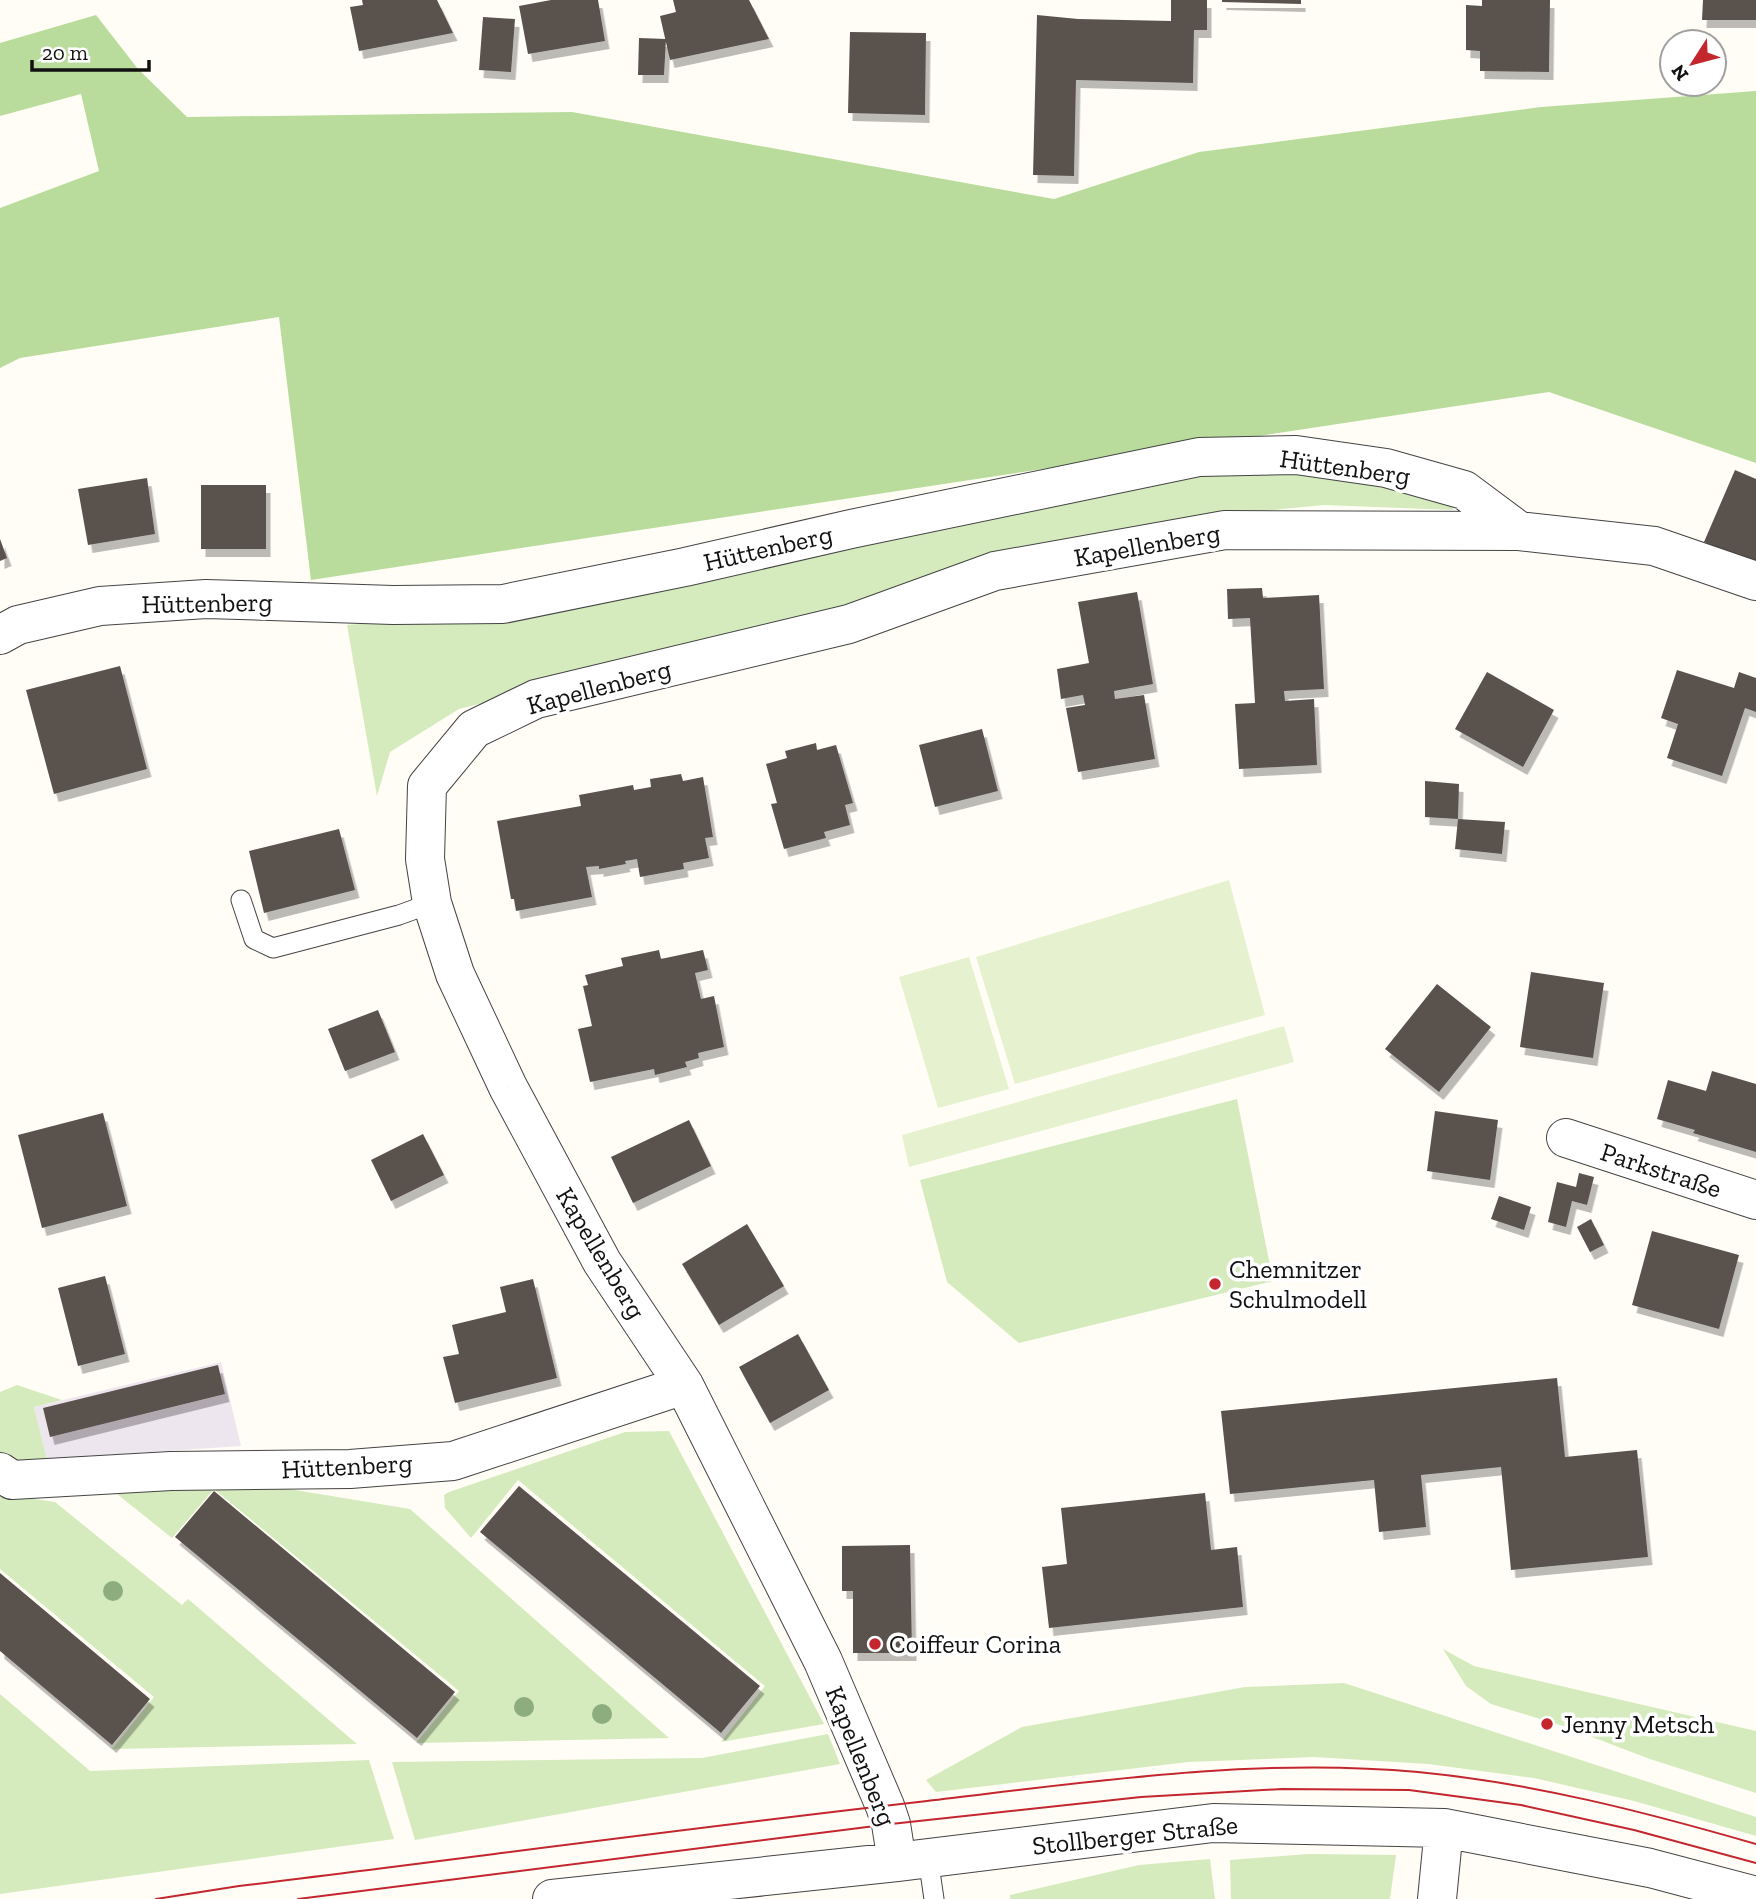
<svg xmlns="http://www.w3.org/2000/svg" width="1756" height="1899" font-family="'Zilla Slab',serif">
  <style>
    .industrial { fill: #eee6ef }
    .green { fill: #d5ebbd }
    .forest { fill: #b9dc9c }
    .pitch { fill: #e6f2cf }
    .building { fill: #5a524d; filter: url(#shadow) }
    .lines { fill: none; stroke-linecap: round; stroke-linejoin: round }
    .lane-casing { stroke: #444; stroke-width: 21 }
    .street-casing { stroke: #444; stroke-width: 40 }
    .lane { stroke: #fff; stroke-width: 19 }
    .street { stroke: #fff; stroke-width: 38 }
    .tram { stroke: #c4262e; stroke-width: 2 }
    .tree { fill: #8dad7f }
    .poi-dot { fill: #c4262e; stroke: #fff; stroke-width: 2.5 }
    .labels { text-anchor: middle; stroke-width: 7; stroke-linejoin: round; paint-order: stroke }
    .street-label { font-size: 26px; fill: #111; stroke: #fff }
    .poi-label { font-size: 26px; fill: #111; stroke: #fff; text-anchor: start }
  </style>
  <defs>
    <filter id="shadow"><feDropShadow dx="4.5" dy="8" stdDeviation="0" flood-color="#0004"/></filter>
  </defs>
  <rect width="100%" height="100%" fill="#fffdf5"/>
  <path class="industrial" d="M 221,1362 L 241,1446 L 47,1459 L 34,1407 Z"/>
  <path class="green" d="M 1297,469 L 1439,489 L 1454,510 L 1324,505 L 1189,518 L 833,616 L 459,709 L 390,752 L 377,796 L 347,625 L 502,612 L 1171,473 Z
    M 1237,1099 L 1273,1281 L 1019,1343 L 947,1282 L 920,1180 Z
    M 17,1385 L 62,1400 L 34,1407 L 47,1459 L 16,1461 L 0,1452 L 0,1392 Z
    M 669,1431 L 824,1724 L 721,1742 L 765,1686 L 518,1480 L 471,1538 L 445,1508 L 444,1495 L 449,1492 L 625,1432 Z
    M 252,1483 L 410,1509 L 669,1738 L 416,1743 L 459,1691 L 214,1489 L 172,1538 L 117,1494 Z
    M 0,1494 L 55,1502 L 182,1605 L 188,1599 L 357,1744 L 112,1749 L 154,1697 L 0,1569 Z
    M 1443,1649 L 1474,1666 L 1756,1731 L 1756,1793 L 1650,1759 L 1563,1726 L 1491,1704 L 1466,1686 Z
    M 1344,1683 L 1756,1817 L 1756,1836 L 1634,1801 L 1534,1778 L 1428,1764 L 1314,1757 L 1188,1762 L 936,1792 L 926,1780 L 1022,1727 L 1245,1687 Z
    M 0,1694 L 90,1771 L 369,1760 L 394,1839 L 0,1894 Z
    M 828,1734 L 840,1764 L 415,1840 L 392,1762 L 702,1758 Z
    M 1308,1854 L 1396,1855 L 1390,1899 L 1231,1899 L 1230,1860 Z
    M 1210,1859 L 1215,1899 L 1010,1899 L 1010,1895 L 1139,1865 Z"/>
  <path class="forest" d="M 96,15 L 138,69 L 187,117 L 572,112 L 1054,199 L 1199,152 L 1541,107 L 1756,91 L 1756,463 L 1549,392 L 311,580 L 279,317 L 20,358 L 0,368 L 0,208 L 99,171 L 81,94 L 0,116 L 0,43 Z"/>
  <path class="pitch" d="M 1229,880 L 1265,1015 L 1015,1084 L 976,957 Z
    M 969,957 L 1009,1089 L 938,1108 L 899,977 Z
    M 1284,1026 L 1294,1062 L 909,1167 L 902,1135 Z"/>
  <path class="building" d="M 362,0 L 437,0 L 453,33 L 359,51 L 350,7 L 363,5 Z
    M 551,0 L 598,0 L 605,41 L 528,54 L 519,6 Z
    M 673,0 L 749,0 L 769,39 L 670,60 L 660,16 L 676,12 Z
    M 1171,0 L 1207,0 L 1207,30 L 1194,30 L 1193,83 L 1076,80 L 1074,176 L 1033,175 L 1037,15 L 1078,19 L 1171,21 Z
    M 1222,0 L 1301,0 L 1301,4 L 1222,2 Z
    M 1482,0 L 1550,0 L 1549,72 L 1480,71 L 1480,51 L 1466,50 L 1466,5 L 1482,6 Z
    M 1703,0 L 1756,0 L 1756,20 L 1702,20 Z
    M 483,17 L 515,19 L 511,72 L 479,70 Z
    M 850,32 L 926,33 L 925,115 L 848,113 Z
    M 639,38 L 666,39 L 664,75 L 638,75 Z
    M 1735,470 L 1756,479 L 1756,564 L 1704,542 Z
    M 147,478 L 155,534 L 88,545 L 78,489 Z
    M 201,485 L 266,485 L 266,549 L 201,549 Z
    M 0,539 L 7,558 L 0,561 Z
    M 1262,588 L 1263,598 L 1319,595 L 1324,689 L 1284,691 L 1285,701 L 1314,699 L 1317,765 L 1239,769 L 1235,704 L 1255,703 L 1250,618 L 1228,619 L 1227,589 Z
    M 1137,592 L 1153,684 L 1114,691 L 1115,699 L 1144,695 L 1155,759 L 1078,772 L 1066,708 L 1085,705 L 1083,695 L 1061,699 L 1057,669 L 1089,663 L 1078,602 Z
    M 120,666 L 147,769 L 54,794 L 26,690 Z
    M 1677,670 L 1734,688 L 1739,672 L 1756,678 L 1756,712 L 1745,708 L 1722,776 L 1667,758 L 1678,724 L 1661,718 Z
    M 1487,672 L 1554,710 L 1523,767 L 1455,729 Z
    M 982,729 L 998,791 L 935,807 L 919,745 Z
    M 816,743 L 817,750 L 836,745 L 853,803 L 845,805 L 850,825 L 824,832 L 826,838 L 784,849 L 771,804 L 777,803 L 766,764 L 787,758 L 785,751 Z
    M 681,774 L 683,781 L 703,777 L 713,837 L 705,838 L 709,858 L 683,863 L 684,869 L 640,877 L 637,859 L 625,861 L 626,864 L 599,869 L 599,866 L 586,867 L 592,897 L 516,911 L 514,899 L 511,899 L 497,821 L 581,806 L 579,795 L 633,785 L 634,790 L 651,787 L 650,779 Z
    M 1425,781 L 1459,784 L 1458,819 L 1425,817 Z
    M 1458,819 L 1505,822 L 1502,854 L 1455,849 Z
    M 339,829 L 355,890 L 264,913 L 249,851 Z
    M 659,950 L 661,959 L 703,950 L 708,970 L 695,973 L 701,999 L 714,996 L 724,1047 L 698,1053 L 699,1058 L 685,1062 L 687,1067 L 655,1075 L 654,1069 L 590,1082 L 578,1029 L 592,1026 L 583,986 L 588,985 L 585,975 L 623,966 L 621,958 Z
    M 1531,972 L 1604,983 L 1593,1058 L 1520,1047 Z
    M 1437,984 L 1491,1027 L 1439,1092 L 1385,1049 Z
    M 378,1010 L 395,1052 L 345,1071 L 328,1029 Z
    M 1712,1071 L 1756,1084 L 1756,1152 L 1693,1133 L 1695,1130 L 1657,1119 L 1668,1080 L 1706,1091 Z
    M 1435,1111 L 1498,1120 L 1490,1180 L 1427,1171 Z
    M 103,1113 L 127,1206 L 42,1228 L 18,1135 Z
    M 689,1120 L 711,1166 L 633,1203 L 611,1157 Z
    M 423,1134 L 444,1175 L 391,1201 L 371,1160 Z
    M 1579,1173 L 1594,1177 L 1587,1205 L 1572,1201 L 1566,1227 L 1548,1222 L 1557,1182 L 1576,1187 Z
    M 1499,1196 L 1531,1207 L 1524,1230 L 1491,1219 Z
    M 1591,1219 L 1604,1245 L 1590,1252 L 1577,1227 Z
    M 747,1224 L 784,1286 L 719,1325 L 682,1264 Z
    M 1652,1231 L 1739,1255 L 1719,1329 L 1632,1305 Z
    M 105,1276 L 125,1354 L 78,1366 L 58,1288 Z
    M 533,1279 L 557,1378 L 455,1403 L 443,1357 L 459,1354 L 452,1325 L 506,1312 L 500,1287 Z
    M 798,1334 L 829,1390 L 770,1423 L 739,1367 Z
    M 218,1365 L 225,1394 L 50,1437 L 43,1408 Z
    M 1557,1378 L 1565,1457 L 1637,1450 L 1648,1557 L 1511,1570 L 1501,1467 L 1421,1475 L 1426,1527 L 1379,1532 L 1374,1480 L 1230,1494 L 1221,1411 Z
    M 519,1486 L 760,1686 L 721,1733 L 480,1532 Z
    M 214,1491 L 455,1692 L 417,1738 L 175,1537 Z
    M 1205,1493 L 1211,1550 L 1237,1547 L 1243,1607 L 1049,1628 L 1042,1567 L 1067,1564 L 1061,1508 Z
    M 910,1545 L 912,1653 L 853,1653 L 853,1591 L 842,1591 L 842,1546 Z
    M 0,1573 L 150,1699 L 112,1745 L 0,1651 Z"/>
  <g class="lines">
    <defs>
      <path id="lane" d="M 241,900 L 254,939 L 273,948 L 399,915 L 432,903
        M 928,1858 L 934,1899"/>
      <path id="street" d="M 0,635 L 18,625 L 100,606 L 206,599 L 393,605 L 503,604 L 685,567 L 851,529 L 1199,457 L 1296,455 L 1386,468 L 1464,490 L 1519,531
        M 1566,1138 L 1756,1200
        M 0,1472 L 12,1480 L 171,1471 L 350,1469 L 453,1461 L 684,1385
        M 897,1862 L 891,1824 L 885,1806 L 823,1661 L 684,1385 L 602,1262 L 508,1087 L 455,974 L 432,903 L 425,859 L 427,786 L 474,729 L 536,699 L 849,624 L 995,571 L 1225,530 L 1519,531 L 1654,546 L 1756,581
        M 552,1899 L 897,1862 L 1213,1823 L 1444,1828 L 1650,1868 L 1756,1896
        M 1437,1899 L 1444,1828"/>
    </defs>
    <use href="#lane" class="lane-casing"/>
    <use href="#street" class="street-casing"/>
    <use href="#lane" class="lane"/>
    <use href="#street" class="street"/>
    <path class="tram" d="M 156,1899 L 239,1886 C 468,1858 697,1827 927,1801 C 1089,1782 1254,1757 1418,1772 C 1533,1783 1645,1812 1756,1844
      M 298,1899 L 891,1824 L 1141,1797 L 1282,1789 L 1409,1790 L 1521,1805 L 1634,1830 L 1756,1863"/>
  </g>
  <g class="tree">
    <circle cx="113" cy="1591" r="10"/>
    <circle cx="524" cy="1707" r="10"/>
    <circle cx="602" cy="1714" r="10"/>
  </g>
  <g class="poi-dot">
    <circle cx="1215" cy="1284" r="7"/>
    <circle cx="875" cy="1644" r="7"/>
    <circle cx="1547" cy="1724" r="7"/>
  </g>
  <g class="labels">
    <g class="street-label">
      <text transform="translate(1345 467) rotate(8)" y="9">Hüttenberg</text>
      <text transform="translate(1147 545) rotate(-10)" y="9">Kapellenberg</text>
      <text transform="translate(768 548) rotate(-13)" y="9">Hüttenberg</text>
      <text transform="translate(207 603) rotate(-1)" y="9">Hüttenberg</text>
      <text transform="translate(599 687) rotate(-15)" y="9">Kapellenberg</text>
      <text transform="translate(1661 1170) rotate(18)" y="9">Parkstraße</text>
      <text transform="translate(601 1253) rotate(59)" y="9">Kapellenberg</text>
      <text transform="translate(347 1466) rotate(-3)" y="9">Hüttenberg</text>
      <text transform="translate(861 1756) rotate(68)" y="9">Kapellenberg</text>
      <text transform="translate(1135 1835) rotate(-6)" y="9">Stollberger Straße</text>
    </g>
    <g class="poi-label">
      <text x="1229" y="1278">Chemnitzer<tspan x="1229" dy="30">Schulmodell</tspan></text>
      <text x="889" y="1653">Coiffeur Corina</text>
      <text x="1561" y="1733">Jenny Metsch</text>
    </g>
  </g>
  <g transform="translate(1693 63) rotate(234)"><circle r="33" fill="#ffffff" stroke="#a0a0a0" stroke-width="2"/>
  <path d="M0-5L12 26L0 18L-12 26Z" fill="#c4262e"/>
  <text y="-10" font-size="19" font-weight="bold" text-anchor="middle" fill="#111111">N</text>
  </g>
  <path d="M32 60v10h117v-10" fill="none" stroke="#111111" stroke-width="3.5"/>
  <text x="42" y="60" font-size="21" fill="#111111" stroke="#ffffff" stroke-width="5" paint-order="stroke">20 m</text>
</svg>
